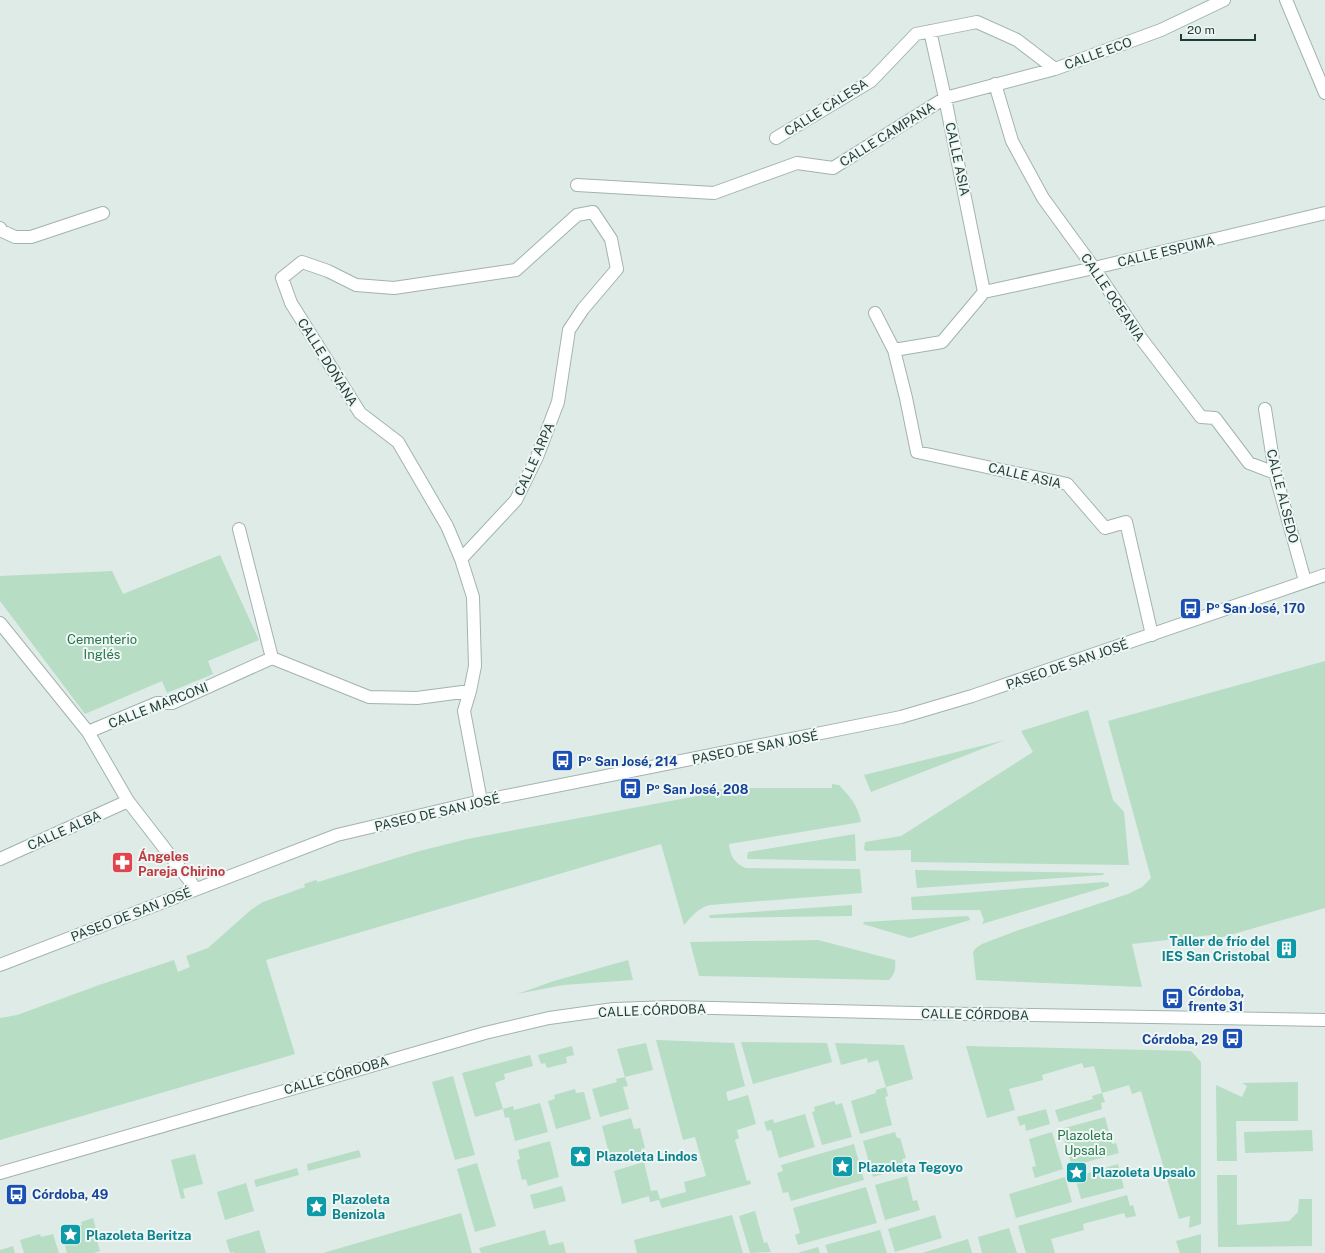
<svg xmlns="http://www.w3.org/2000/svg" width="1325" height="1253" font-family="'Public Sans',sans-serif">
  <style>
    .green { fill: #b7ddc5 }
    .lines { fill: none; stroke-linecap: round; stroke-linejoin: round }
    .minor-casing { stroke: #a2b3af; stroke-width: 14 }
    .tertiary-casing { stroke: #a2b3af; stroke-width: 14 }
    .minor { stroke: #fff; stroke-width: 12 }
    .tertiary { stroke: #fff; stroke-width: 12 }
    .labels { text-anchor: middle; stroke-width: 4; stroke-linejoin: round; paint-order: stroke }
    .street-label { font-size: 13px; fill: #1f3b37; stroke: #eff7f4 }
    .transit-label { font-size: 13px; font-weight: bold; fill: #164399; stroke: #eff7f4; text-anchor: start }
    .park-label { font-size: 13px; fill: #29734d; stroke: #eff7f4 }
    .health-label { font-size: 13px; font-weight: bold; fill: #be3a42; stroke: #eff7f4; text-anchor: start }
    .culture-label { font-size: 13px; font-weight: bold; fill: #0d838f; stroke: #eff7f4; text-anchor: start }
  </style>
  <rect width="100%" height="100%" fill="#dfebe7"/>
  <path class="green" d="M 220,555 L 259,640 L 208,661 L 213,674 L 167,693 L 162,681 L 85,714 L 0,601 L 0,576 L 112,571 L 123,594 Z
    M 1325,661 L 1325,908 L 1212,940 L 1211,935 L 1132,944 L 1142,987 L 976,980 L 973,952 L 976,948 L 982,944 L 1016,931 L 1128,894 L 1142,887 L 1151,878 L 1108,721 Z
    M 1088,710 L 1113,800 L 1124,812 L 1129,865 L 911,862 L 911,850 L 866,851 L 864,849 L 865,842 L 901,836 L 1033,752 L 1021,731 Z
    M 1005,740 L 871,792 L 864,775 Z
    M 832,784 L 839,785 C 850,797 858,805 861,822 L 729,844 C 730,856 735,864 746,868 L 860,869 L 862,893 L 710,905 C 698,908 692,916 684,925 L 661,844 L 266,960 L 295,1054 L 0,1140 L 0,1018 L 17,1015 L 102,984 L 174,960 L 178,972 L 190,967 L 186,956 L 208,948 L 252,909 L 263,902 L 305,887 L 304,884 L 316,880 L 318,882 L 416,852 L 467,839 L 708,794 L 709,791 L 748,785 L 749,788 L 832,788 Z
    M 855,834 L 856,861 L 748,859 L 747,857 L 748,852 Z
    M 915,870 L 1102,873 L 1104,873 L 1103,875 L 917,888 Z
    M 1104,882 L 1109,883 L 1109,886 L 982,924 L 984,920 L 980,910 L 912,910 L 911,897 Z
    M 852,905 L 852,916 L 710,918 L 709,916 L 710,915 Z
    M 967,916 L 969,917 L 970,920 L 910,938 L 863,924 L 864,922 Z
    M 818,940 L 895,960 C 896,968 895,974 889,980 L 699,976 L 690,942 Z
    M 628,960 L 633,980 L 563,985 L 517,994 L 554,981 Z
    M 656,1040 L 734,1043 L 745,1086 L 726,1092 L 728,1101 L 748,1095 L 756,1124 L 737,1130 L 739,1138 L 735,1140 L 747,1181 L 750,1180 L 751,1184 L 662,1208 L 659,1200 L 650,1202 L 649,1196 L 622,1204 L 614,1171 L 644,1162 L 651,1191 L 657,1190 L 660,1199 L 686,1192 L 684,1182 L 706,1176 L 695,1137 L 683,1140 Z
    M 741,1042 L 827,1043 L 832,1062 L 753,1084 Z
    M 646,1043 L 653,1070 L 625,1077 L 628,1086 L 623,1087 L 629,1109 L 600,1117 L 592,1089 L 617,1082 L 616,1079 L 625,1077 L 617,1049 Z
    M 835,1043 L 904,1045 L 913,1079 L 886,1087 L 888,1096 L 885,1097 L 892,1125 L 860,1134 L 851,1101 L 876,1093 L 876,1090 L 886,1087 L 878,1060 L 868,1063 L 867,1058 L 841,1065 Z
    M 572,1046 L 574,1055 L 566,1057 L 567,1063 L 547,1068 L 545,1063 L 541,1064 L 538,1055 Z
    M 966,1046 L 1191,1051 L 1201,1062 L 1201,1224 L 1189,1228 L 1190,1216 L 1179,1219 L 1141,1091 L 1132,1094 L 1129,1085 L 1102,1093 L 1105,1102 L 1101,1103 L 1102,1109 L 1059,1122 L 1055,1110 L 1093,1099 L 1092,1096 L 1102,1093 L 1094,1066 L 1084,1068 L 1082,1063 L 1042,1075 L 1043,1080 L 1009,1089 L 1015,1110 L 987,1118 Z
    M 530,1055 L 533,1066 L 504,1074 L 505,1079 L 495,1083 L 503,1109 L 513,1106 L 514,1110 L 540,1103 L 548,1132 L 515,1141 L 509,1117 L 505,1118 L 503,1109 L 475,1117 L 462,1073 Z
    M 453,1076 L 475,1155 L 455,1160 L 432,1082 Z
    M 1298,1082 L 1298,1121 L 1236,1121 L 1237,1161 L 1217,1161 L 1216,1085 L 1242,1097 L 1247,1086 L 1242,1083 Z
    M 575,1089 L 576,1093 L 584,1092 L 591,1119 L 556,1129 L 548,1101 L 555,1099 L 554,1095 Z
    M 834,1101 L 836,1105 L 842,1103 L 852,1137 L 822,1145 L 812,1112 L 815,1111 L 814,1107 Z
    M 1046,1109 L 1050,1124 L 1026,1131 L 1025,1124 L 1020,1126 L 1017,1117 Z
    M 805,1114 L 815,1147 L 779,1158 L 771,1130 L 767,1131 L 764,1122 L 773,1119 L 774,1123 Z
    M 1105,1117 L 1112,1144 L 1116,1143 L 1119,1153 L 1072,1166 L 1061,1129 Z
    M 631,1118 L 634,1129 L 640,1128 L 645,1148 L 641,1149 L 642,1153 L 611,1162 L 602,1126 Z
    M 1312,1130 L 1313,1151 L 1245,1153 L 1244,1132 Z
    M 895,1132 L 897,1138 L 900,1138 L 906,1158 L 902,1159 L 904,1168 L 873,1177 L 863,1141 Z
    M 1052,1132 L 1063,1169 L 1035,1178 L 1032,1167 L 1036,1166 L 1029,1139 Z
    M 550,1141 L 559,1177 L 528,1186 L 526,1179 L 522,1180 L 517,1160 L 520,1159 L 518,1150 Z
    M 854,1144 L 864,1180 L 791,1201 L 788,1192 L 783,1193 L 777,1173 L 783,1171 L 781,1165 Z
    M 359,1150 L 361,1157 L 308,1171 L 307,1164 Z
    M 195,1154 L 203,1184 L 183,1189 L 185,1198 L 181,1199 L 171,1160 Z
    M 477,1163 L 496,1226 L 475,1232 L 457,1169 Z
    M 1118,1164 L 1124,1188 L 1081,1199 L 1075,1177 Z
    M 297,1168 L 299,1175 L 256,1187 L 254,1180 Z
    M 1217,1175 L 1237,1175 L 1237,1225 L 1289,1221 L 1298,1212 L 1299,1199 L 1312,1199 L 1312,1246 L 1218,1247 Z
    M 907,1176 L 913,1201 L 917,1200 L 920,1210 L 885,1220 L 875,1185 Z
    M 1065,1177 L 1072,1202 L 1016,1218 L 1009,1194 Z
    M 246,1183 L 254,1211 L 225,1220 L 217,1192 Z
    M 562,1186 L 566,1201 L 534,1209 L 530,1195 Z
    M 866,1187 L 877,1223 L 798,1245 L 795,1235 L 800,1233 L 793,1208 Z
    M 1127,1195 L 1130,1206 L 1133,1205 L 1136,1216 L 1126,1218 L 1124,1213 L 1083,1224 L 1084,1230 L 1051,1239 L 1055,1253 L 1026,1253 L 1018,1226 Z
    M 755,1211 L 764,1243 L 767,1242 L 771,1252 L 750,1253 L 739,1216 Z
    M 461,1213 L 472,1253 L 323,1253 Z
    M 732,1215 L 743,1253 L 637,1253 L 634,1240 Z
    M 935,1215 L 942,1238 L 895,1252 L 888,1229 Z
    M 93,1218 L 96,1229 L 94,1230 L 100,1251 L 94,1253 L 67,1253 L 61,1231 L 82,1225 L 81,1222 Z
    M 1009,1228 L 1017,1253 L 982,1253 L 978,1237 Z
    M 259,1230 L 266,1253 L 234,1253 L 234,1252 L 230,1253 L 226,1240 Z
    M 545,1230 L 549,1245 L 563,1242 L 566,1253 L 481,1253 L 479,1248 Z
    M 880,1230 L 887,1253 L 828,1253 L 825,1245 Z
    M 40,1234 L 41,1237 L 53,1234 L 59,1253 L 24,1253 L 20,1240 Z
    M 1201,1234 L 1201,1253 L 1180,1253 L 1176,1241 Z
    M 968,1239 L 972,1253 L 922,1253 Z
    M 13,1246 L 15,1253 L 0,1253 L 0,1250 Z
    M 818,1247 L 820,1253 L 798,1253 Z"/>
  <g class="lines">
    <defs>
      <path id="minor" d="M 1286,0 L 1325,93
        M 995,84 L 1012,141 L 1043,198 L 1094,268 L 1140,337 L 1201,417 L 1215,418 L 1249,463 L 1275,473
        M 776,138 L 871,81 L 916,34 L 977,22 L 1017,40 L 1055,69 L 1161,30 L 1224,0
        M 577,185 L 714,193 L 797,163 L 833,168 L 945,98 L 1055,69
        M 0,228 L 2,231 L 15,237 L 31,237 L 103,213
        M 984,292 L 1094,268 L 1325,213
        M 875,313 L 894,350 L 906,398 L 917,452 L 1067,484 L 1105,528 L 1126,522 L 1152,635
        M 894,350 L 942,342 L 984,292 L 945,98 L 930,31
        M 1265,409 L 1275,473 L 1305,581
        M 239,529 L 272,658
        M 461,559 L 516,500 L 537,457 L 558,402 L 569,330 L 583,309 L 617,269 L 611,239 L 593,212 L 577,215 L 516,270 L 394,288 L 356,285 L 328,271 L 302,262 L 282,278 L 291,303 L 360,413 L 398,442 L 447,526 L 461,559 L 473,597 L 475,666 L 470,691 L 464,711 L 481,801
        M 0,623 L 88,732 L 128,801 L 196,889
        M 88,732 L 157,703 L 172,703 L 272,658 L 369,697 L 417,698 L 470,691
        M 0,859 L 128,801
        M 0,1173 L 485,1033 L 549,1018 L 614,1009 L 672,1007 L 913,1013 L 1325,1020"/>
      <path id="tertiary" d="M 0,965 L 337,835 L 481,801 L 901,717 L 972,696 L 1325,575"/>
    </defs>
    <use href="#minor" class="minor-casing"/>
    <use href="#tertiary" class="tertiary-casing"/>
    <use href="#minor" class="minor"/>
    <use href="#tertiary" class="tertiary"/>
  </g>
  <defs>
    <symbol id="bus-square" viewBox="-11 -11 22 22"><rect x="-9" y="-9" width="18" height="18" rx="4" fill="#1a4fb4" stroke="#eff7f4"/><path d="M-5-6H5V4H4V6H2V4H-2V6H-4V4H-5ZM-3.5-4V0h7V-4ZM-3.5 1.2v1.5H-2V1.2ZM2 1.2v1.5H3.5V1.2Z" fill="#fff"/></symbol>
    <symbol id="pharmacy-square" viewBox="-11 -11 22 22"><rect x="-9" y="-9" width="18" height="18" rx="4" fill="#e0444e" stroke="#eff7f4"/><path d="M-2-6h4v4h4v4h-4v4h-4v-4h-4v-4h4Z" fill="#fff"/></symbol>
    <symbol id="building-square" viewBox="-11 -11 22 22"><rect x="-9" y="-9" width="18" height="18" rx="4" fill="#0f9aa8" stroke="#eff7f4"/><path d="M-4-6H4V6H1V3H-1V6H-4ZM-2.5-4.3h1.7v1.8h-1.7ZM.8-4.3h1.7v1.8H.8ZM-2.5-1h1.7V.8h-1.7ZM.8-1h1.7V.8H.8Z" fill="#fff"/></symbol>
    <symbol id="sight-square" viewBox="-11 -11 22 22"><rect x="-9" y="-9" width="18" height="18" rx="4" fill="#0f9aa8" stroke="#eff7f4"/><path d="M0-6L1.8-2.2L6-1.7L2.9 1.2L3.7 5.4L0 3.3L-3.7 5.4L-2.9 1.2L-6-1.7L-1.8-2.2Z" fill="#fff"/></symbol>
  </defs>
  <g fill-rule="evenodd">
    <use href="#bus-square" x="1178" y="596" width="25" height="25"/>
    <use href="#bus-square" x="550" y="748" width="25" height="25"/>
    <use href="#bus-square" x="618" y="776" width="25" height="25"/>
    <use href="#pharmacy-square" x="110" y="850" width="25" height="25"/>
    <use href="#building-square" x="1274" y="936" width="25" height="25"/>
    <use href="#bus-square" x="1160" y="986" width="25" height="25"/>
    <use href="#bus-square" x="1220" y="1026" width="25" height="25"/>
    <use href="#sight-square" x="568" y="1144" width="25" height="25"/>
    <use href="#sight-square" x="830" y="1154" width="25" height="25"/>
    <use href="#sight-square" x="1064" y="1160" width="25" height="25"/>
    <use href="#bus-square" x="4" y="1182" width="25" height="25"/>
    <use href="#sight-square" x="304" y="1194" width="25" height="25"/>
    <use href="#sight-square" x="58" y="1222" width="25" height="25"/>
  </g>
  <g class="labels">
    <g class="street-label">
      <text transform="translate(1098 53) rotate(-20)" y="5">CALLE ECO</text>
      <text transform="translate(826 107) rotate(-32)" y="5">CALLE CALESA</text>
      <text transform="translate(887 134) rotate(-32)" y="5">CALLE CAMPANA</text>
      <text transform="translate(958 159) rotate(78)" y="5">CALLE ASIA</text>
      <text transform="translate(1166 251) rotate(-13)" y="5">CALLE ESPUMA</text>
      <text transform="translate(1113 297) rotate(56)" y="5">CALLE OCEANIA</text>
      <text transform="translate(328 362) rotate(58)" y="5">CALLE DOÑANA</text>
      <text transform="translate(534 459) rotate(-66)" y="5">CALLE ARPA</text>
      <text transform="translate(1025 475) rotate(13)" y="5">CALLE ASIA</text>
      <text transform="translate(1283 496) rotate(76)" y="5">CALLE ALSEDO</text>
      <text transform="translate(1067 664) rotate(-19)" y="5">PASEO DE SAN JOSÉ</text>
      <text transform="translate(158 705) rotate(-21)" y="5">CALLE MARCONI</text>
      <text transform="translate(755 747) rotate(-11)" y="5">PASEO DE SAN JOSÉ</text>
      <text transform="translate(437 812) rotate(-13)" y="5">PASEO DE SAN JOSÉ</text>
      <text transform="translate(64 830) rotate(-24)" y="5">CALLE ALBA</text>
      <text transform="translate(131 914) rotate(-21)" y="5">PASEO DE SAN JOSÉ</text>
      <text transform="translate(652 1010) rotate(-2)" y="5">CALLE CÓRDOBA</text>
      <text transform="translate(975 1014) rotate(1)" y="5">CALLE CÓRDOBA</text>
      <text transform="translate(336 1075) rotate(-16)" y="5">CALLE CÓRDOBA</text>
    </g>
    <g class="transit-label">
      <text x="1206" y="613">Pº San José, 170</text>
      <text x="578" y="766">Pº San José, 214</text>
      <text x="646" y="794">Pº San José, 208</text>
      <text x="1188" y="996">Córdoba,<tspan x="1188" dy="15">frente 31</tspan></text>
      <text x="1218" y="1044" text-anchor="end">Córdoba, 29</text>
      <text x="32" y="1199">Córdoba, 49</text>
    </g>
    <g class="park-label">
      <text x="102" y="644">Cementerio<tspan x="102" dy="15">Inglés</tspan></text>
      <text x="1085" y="1140">Plazoleta<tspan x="1085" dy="15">Upsala</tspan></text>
    </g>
    <g class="health-label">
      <text x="138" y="861">Ángeles<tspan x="138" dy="15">Pareja Chirino</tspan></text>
    </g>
    <g class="culture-label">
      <text x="1270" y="946" text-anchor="end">Taller de frío del<tspan x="1270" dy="15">IES San Cristobal</tspan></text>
      <text x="596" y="1161">Plazoleta Lindos</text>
      <text x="858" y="1172">Plazoleta Tegoyo</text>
      <text x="1092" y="1177">Plazoleta Upsalo</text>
      <text x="332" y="1204">Plazoleta<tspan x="332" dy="15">Benizola</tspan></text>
      <text x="86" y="1240">Plazoleta Beritza</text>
    </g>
  </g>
  <path d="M1181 34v6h74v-6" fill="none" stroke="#1f3b37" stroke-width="2"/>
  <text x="1187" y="34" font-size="12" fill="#1f3b37" stroke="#eff7f4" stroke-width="3" paint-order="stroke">20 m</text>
</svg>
